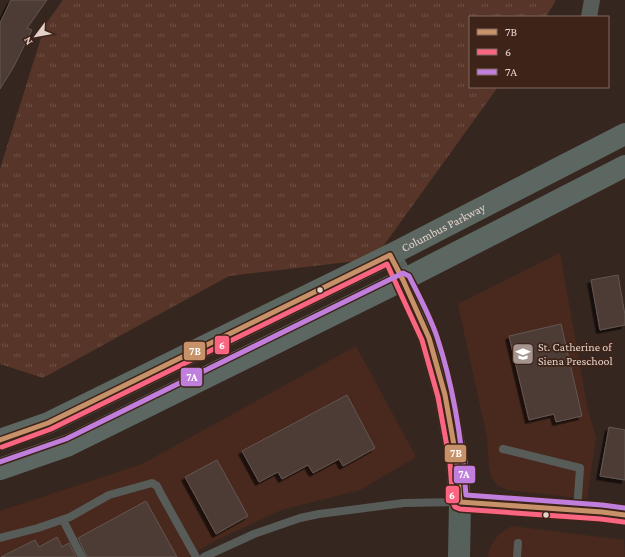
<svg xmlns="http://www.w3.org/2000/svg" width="625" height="557" viewBox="0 0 625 557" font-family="'Crimson Pro',serif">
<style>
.built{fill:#49291d}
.grass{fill:url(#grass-tufts)}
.building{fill:#4d3b34;stroke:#645652;filter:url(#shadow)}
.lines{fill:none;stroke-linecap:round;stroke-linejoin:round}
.service{stroke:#575c59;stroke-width:8}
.minor{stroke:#575c59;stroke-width:16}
.secondary{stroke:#57615c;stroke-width:22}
.primary{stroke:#5d6762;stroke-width:22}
.bus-1-casing{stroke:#3e2318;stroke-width:8}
.bus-2-casing{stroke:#3e2318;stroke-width:8}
.bus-3-casing{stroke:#3e2318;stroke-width:8}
.bus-1{stroke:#c7916a;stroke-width:5}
.bus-2{stroke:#fa6682;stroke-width:5}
.bus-3{stroke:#c07fdc;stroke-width:5}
.bus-dot{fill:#e3d1ca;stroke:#3e2318;stroke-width:1.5}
.labels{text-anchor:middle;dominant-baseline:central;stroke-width:3.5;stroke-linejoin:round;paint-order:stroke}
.street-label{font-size:12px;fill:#e3d1ca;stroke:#3e2318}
.poi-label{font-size:12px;fill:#e3d1ca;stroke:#3e2318;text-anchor:start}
.line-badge{stroke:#3e2318;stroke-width:1.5}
.badge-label{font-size:11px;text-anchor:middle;font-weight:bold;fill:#fff}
</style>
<defs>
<pattern id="grass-tufts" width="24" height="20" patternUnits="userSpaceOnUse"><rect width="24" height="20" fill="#573528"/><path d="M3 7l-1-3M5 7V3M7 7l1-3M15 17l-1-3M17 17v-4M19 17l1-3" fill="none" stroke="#6f5146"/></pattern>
<filter id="shadow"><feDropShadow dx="-3.5" dy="3.5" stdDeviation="0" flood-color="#0009"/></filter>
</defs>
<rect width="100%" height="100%" fill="#362620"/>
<g class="built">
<polygon points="560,253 587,405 596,438 587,499 508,490 498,486 491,477 489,467 487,438 458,304"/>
<polygon points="356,346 416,457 360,490 281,510 211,543 189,557 0,557 0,511 142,464"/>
<polygon points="512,526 624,540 625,557 488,557 489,549 499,534"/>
</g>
<polygon class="grass" points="63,0 556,0 546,17 470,17 470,87 498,87 374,259 229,276 43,378 0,364 0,169 45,25"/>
<g class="building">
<polygon points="11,0 47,0 27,28 32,30 13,68 0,89 0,23"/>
<polygon points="618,275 625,315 625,325 600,330 591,280"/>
<polygon points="561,324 582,416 556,422 554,414 529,420 509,336"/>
<polygon points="347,395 375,448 343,466 339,459 313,473 308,465 282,479 278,472 259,482 242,451"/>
<polygon points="609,427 625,430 625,480 600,476"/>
<polygon points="217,460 248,516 216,534 185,477"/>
<polygon points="146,501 177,557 87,557 78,538"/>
<polygon points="57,537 62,547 69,543 76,557 1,557 35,540 39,547"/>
</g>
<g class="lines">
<g class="service">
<polyline points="503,449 580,468 577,510"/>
<polyline points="63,520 82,557"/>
<polyline points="0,538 38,528 70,517 109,495 152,483 157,486 161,494 196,557"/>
<polyline points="204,557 254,534 300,518 319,514 404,503 460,502"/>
<polyline points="517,557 518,543"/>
</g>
<g class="minor">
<polyline points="589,17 592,0"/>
<polyline points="460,502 602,512 625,515"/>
</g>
<polyline class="secondary" points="390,255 403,280 429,338 445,395 457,462 460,502 459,557"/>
<g class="primary">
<path id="s1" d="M0,440L48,423L390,255L625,134"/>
<polyline points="0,469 69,445 403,280 625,166"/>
</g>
<g class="bus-1-casing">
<polyline id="bus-1" points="0,440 48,423 390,255 403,280 429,338 445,395 457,462 460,502 602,512 625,515"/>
</g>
<g class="bus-2-casing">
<polyline id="bus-2" points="2,447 51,429 387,264 422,340 438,397 450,463 453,503 455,507 460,509 601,519 624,522"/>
</g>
<g class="bus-3-casing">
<path id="bus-3" d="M0,462L66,439L403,273L409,276C419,296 430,316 437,337C454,388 462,442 466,495L602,505L625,508"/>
</g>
<use href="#bus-1" class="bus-1"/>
<use href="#bus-2" class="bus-2"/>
<use href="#bus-3" class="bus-3"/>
</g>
<defs>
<g id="school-square" transform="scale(1.15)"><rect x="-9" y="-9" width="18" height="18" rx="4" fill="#a6958e" stroke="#3e2318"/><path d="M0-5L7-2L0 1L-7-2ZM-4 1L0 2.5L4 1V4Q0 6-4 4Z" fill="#fff"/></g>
</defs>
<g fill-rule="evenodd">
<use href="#school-square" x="523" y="354"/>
</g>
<g class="bus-dot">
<circle cx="320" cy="290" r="3.5"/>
<circle cx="546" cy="515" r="3.5"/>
</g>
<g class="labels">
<g class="street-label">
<text stroke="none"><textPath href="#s1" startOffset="492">Columbus Parkway</textPath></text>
</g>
<g class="poi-label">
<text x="538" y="347">St. Catherine of<tspan x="538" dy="14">Siena Preschool</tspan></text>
</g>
</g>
<g class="line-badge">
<rect x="214" y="335" width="16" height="20" rx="4" fill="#fa6682"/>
<rect x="183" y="341" width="23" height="20" rx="4" fill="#c7916a"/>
<rect x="180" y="367" width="23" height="20" rx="4" fill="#c07fdc"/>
<rect x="444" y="444" width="23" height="19" rx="4" fill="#c7916a"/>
<rect x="453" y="465" width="23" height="19" rx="4" fill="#c07fdc"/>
<rect x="445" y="485" width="15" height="19" rx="4" fill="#fa6682"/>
</g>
<g class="badge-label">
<text x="222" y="349">6</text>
<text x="195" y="355">7B</text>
<text x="192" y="381">7A</text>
<text x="456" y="457">7B</text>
<text x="464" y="478">7A</text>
<text x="452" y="499">6</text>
</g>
<rect x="469" y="16" width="140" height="72" fill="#3e2318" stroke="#80695f"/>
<rect x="477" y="29" width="20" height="6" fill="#c7916a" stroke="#80695f"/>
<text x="505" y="36" font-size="12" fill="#e3d1ca">7B</text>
<rect x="477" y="49" width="20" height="6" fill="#fa6682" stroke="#80695f"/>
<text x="505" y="56" font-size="12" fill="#e3d1ca">6</text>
<rect x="477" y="69" width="20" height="6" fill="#c07fdc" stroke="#80695f"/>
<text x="505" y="76" font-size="12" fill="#e3d1ca">7A</text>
<g transform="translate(36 36) rotate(238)" stroke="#3e2318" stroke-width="3" paint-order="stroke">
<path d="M0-3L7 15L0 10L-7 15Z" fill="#e3d1ca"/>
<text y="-6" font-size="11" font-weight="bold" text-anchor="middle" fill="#e3d1ca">N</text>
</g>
</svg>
